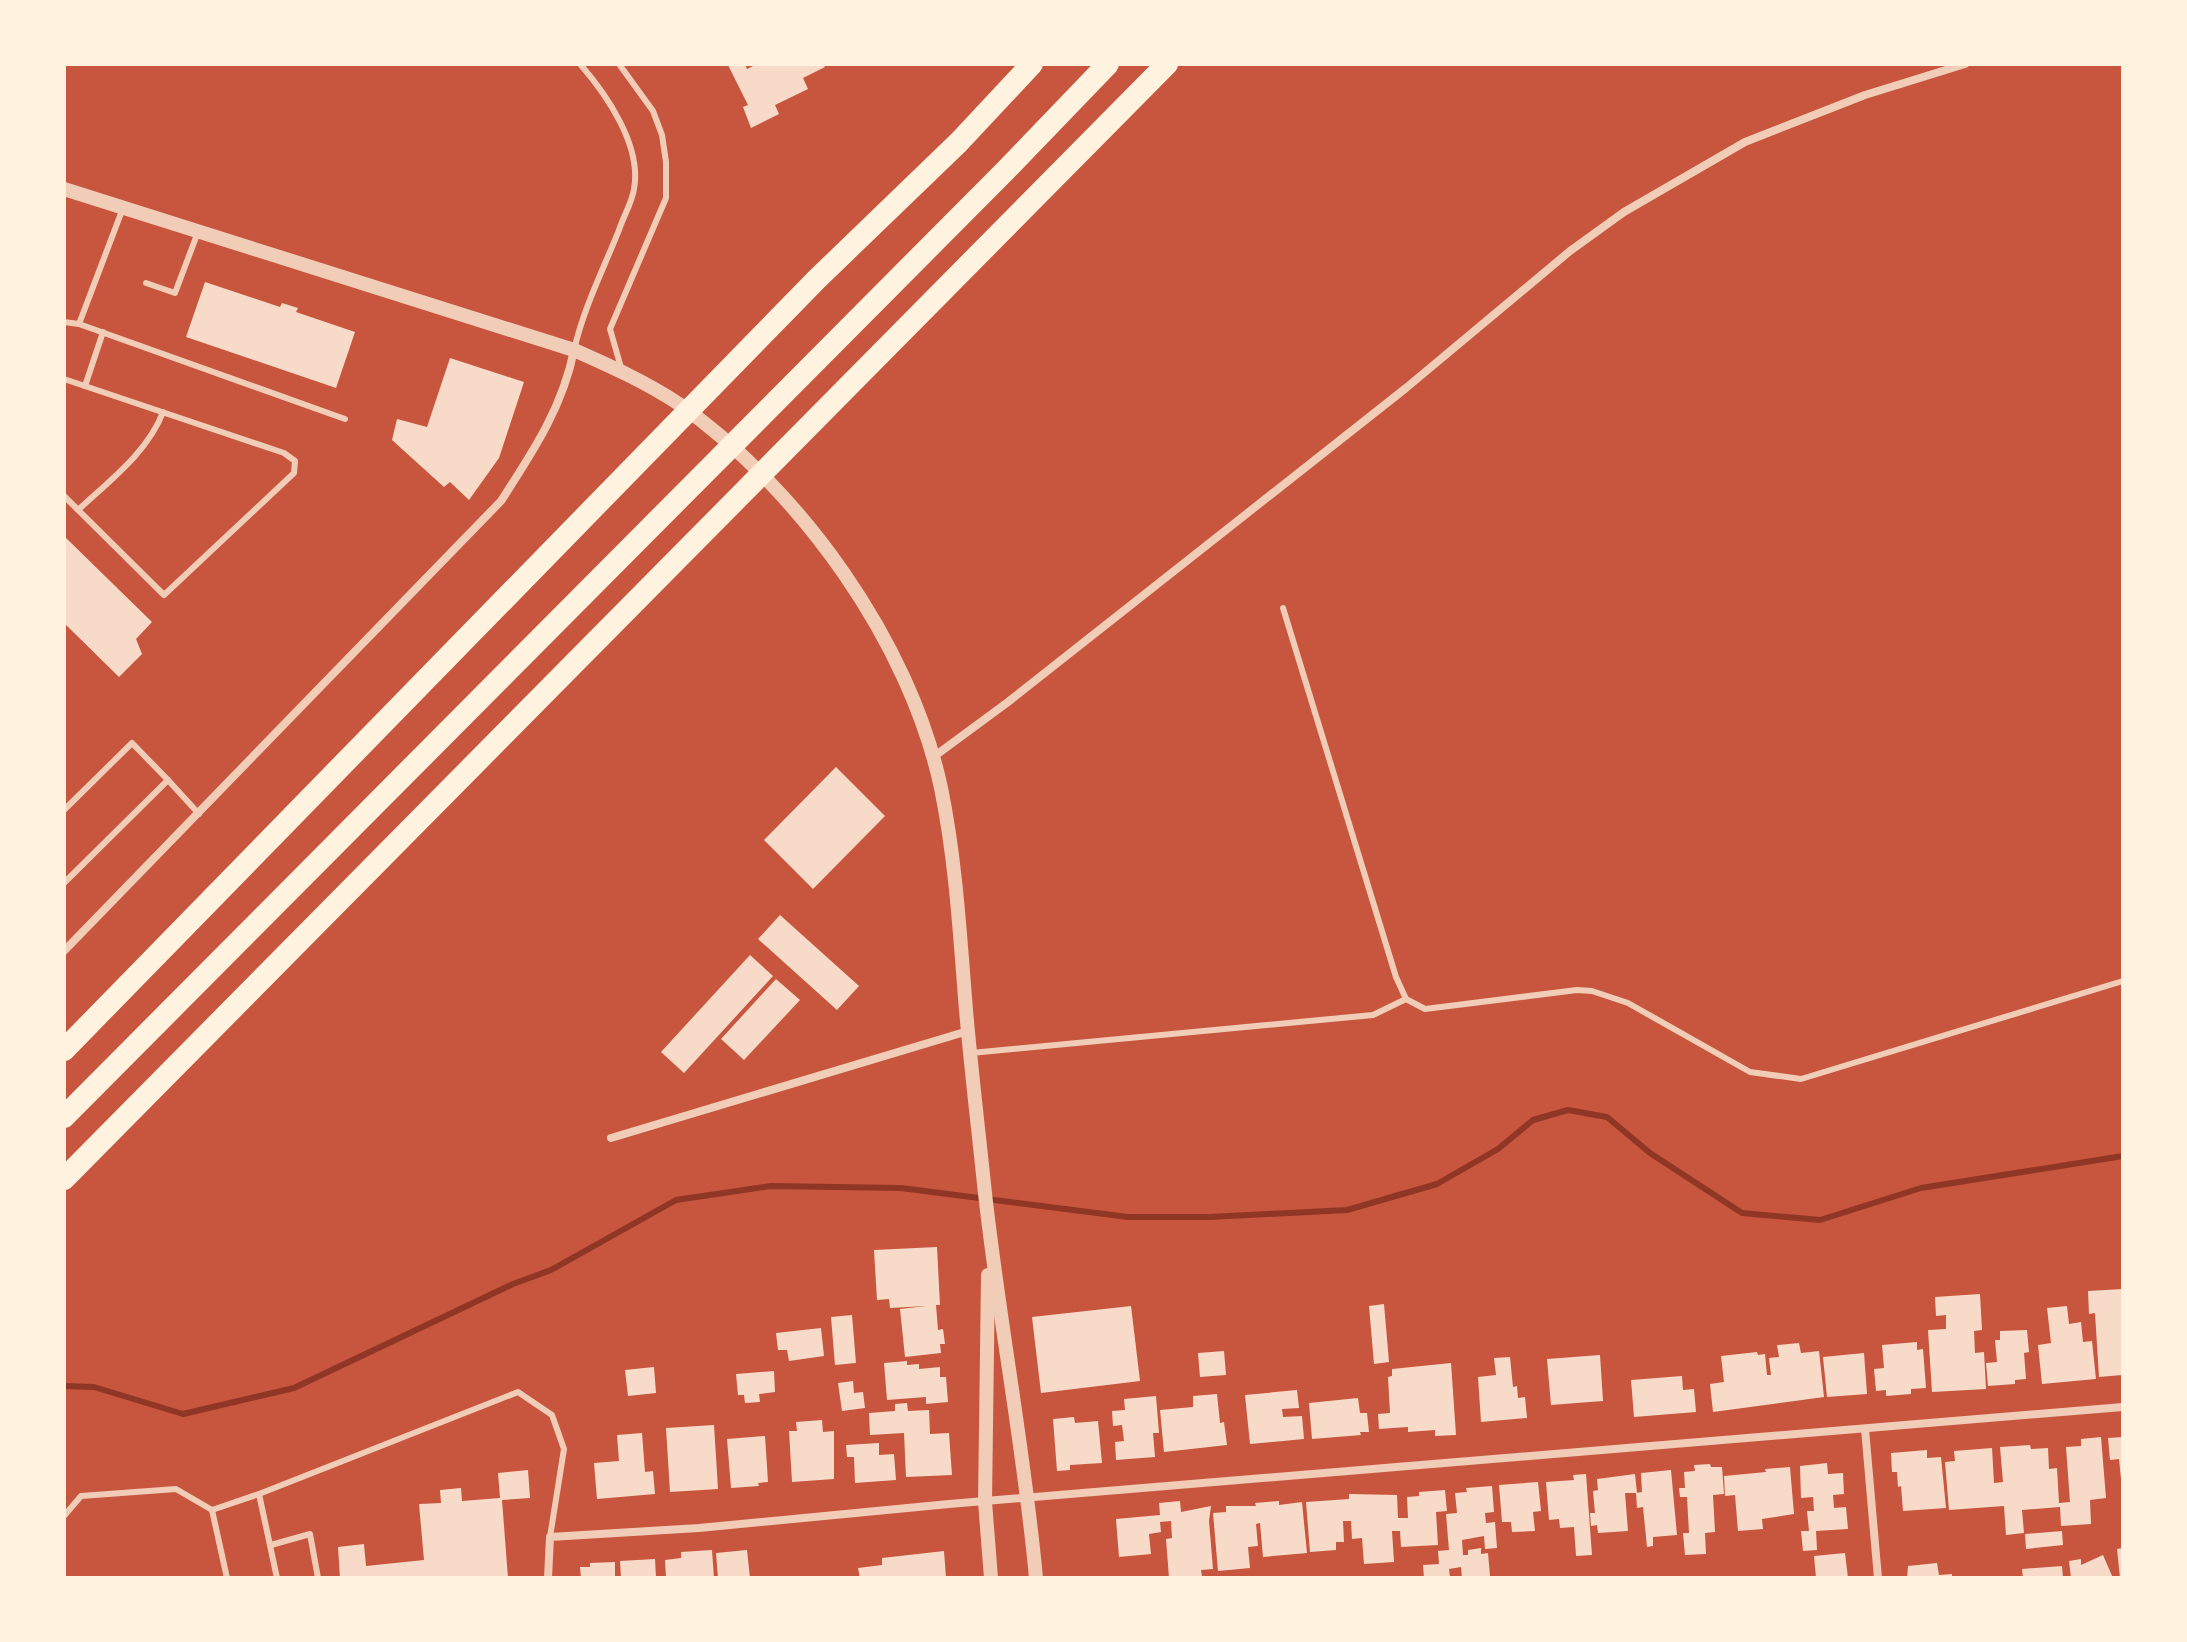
<svg xmlns="http://www.w3.org/2000/svg" width="2187" height="1642" viewBox="0 0 2187 1642" font-family="Arial,sans-serif">
<style>
.lines{fill:none;stroke-linecap:round;stroke-linejoin:round}
.stream{stroke:#8f3625;stroke-width:6}
.building{fill:#f7dbc8}
.service{stroke:#f1ccb7;stroke-width:6}
.minor{stroke:#f1ccb7;stroke-width:8}
.tertiary{stroke:#f1ccb7;stroke-width:14}
.motorway{stroke:#fff3e0;stroke-width:22}
</style>
<rect width="100%" height="100%" fill="#c8553d"/>
<g class="lines">
<polyline class="stream" points="64,1386 94,1387 183,1414 294,1388 513,1284 551,1270 676,1200 771,1186 901,1188 1128,1217 1210,1217 1347,1210 1437,1184 1498,1149 1533,1120 1568,1110 1607,1117 1650,1153 1742,1213 1820,1220 1921,1188 2123,1156"/>
</g>
<g class="building">
<polygon points="730,64 745,64 747,69 757,64 823,64 825,67 803,78 808,89 775,105 779,114 751,128 743,107 748,105 728,65"/>
<polygon points="205,282 280,307 282,303 298,308 296,312 355,332 336,388 186,337"/>
<polygon points="450,358 524,382 499,458 469,500 450,482 444,487 392,440 397,419 427,427"/>
<polygon points="64,536 152,622 136,639 142,654 119,677 64,623"/>
<polygon points="836,767 885,816 813,889 764,840"/>
<polygon points="780,915 859,986 837,1010 758,939"/>
<polygon points="750,955 773,976 684,1073 661,1052"/>
<polygon points="776,979 800,1000 744,1060 721,1039"/>
<polygon points="937,1247 940,1305 936,1305 938,1330 943,1329 945,1344 940,1344 941,1353 905,1357 900,1309 926,1306 890,1308 889,1299 877,1300 874,1250"/>
<polygon points="2123,1289 2122,1375 2099,1377 2095,1313 2089,1314 2088,1291"/>
<polygon points="1980,1294 1982,1330 1974,1331 1975,1353 1984,1352 1986,1389 1932,1392 1928,1330 1946,1329 1946,1315 1936,1316 1935,1297"/>
<polygon points="1384,1304 1389,1362 1374,1364 1369,1306"/>
<polygon points="1131,1306 1140,1381 1041,1393 1032,1317"/>
<polygon points="2067,1306 2069,1324 2081,1322 2083,1342 2092,1341 2096,1379 2042,1384 2038,1345 2051,1343 2047,1308"/>
<polygon points="852,1315 856,1363 835,1365 831,1317"/>
<polygon points="821,1328 824,1356 789,1361 787,1350 778,1350 776,1333"/>
<polygon points="2027,1330 2029,1352 2024,1353 2026,1379 2015,1380 2015,1384 1988,1386 1986,1363 1997,1362 1995,1340 2000,1340 2000,1331"/>
<polygon points="1917,1342 1917,1350 1923,1349 1926,1388 1911,1389 1911,1394 1886,1396 1886,1390 1876,1391 1874,1369 1884,1368 1882,1345"/>
<polygon points="1799,1343 1801,1353 1819,1351 1824,1397 1713,1412 1710,1384 1724,1382 1721,1356 1757,1352 1758,1355 1765,1354 1767,1375 1771,1375 1769,1358 1779,1357 1777,1345"/>
<polygon points="1224,1351 1226,1375 1200,1377 1198,1353"/>
<polygon points="1864,1353 1867,1394 1827,1397 1823,1357"/>
<polygon points="1600,1355 1603,1401 1551,1405 1547,1359"/>
<polygon points="1510,1357 1513,1387 1517,1386 1518,1398 1525,1397 1527,1418 1481,1422 1478,1377 1496,1375 1494,1358"/>
<polygon points="907,1361 907,1365 919,1364 919,1369 940,1367 940,1377 946,1377 948,1402 926,1404 926,1397 887,1400 884,1363"/>
<polygon points="1451,1363 1456,1435 1435,1436 1435,1430 1408,1432 1408,1427 1379,1429 1378,1414 1390,1413 1388,1377 1392,1376 1392,1369"/>
<polygon points="654,1367 656,1393 628,1396 625,1370"/>
<polygon points="774,1371 775,1392 759,1394 760,1402 745,1403 744,1395 738,1395 736,1374"/>
<polygon points="1682,1376 1683,1390 1694,1389 1696,1412 1634,1417 1631,1380"/>
<polygon points="853,1381 854,1393 863,1392 865,1408 842,1411 838,1383"/>
<polygon points="1297,1390 1299,1408 1282,1409 1283,1417 1302,1416 1304,1439 1250,1444 1245,1395"/>
<polygon points="1217,1394 1220,1423 1224,1422 1227,1445 1164,1452 1160,1410 1193,1407 1193,1396"/>
<polygon points="1156,1396 1159,1433 1153,1433 1155,1457 1116,1460 1115,1442 1124,1441 1122,1425 1113,1426 1112,1411 1125,1410 1124,1399"/>
<polygon points="1358,1398 1360,1413 1367,1413 1369,1432 1360,1432 1361,1435 1312,1439 1309,1403"/>
<polygon points="907,1403 908,1411 929,1410 930,1434 949,1433 952,1475 906,1477 904,1433 870,1435 869,1413 895,1411 895,1404"/>
<polygon points="1074,1417 1075,1423 1098,1421 1102,1463 1070,1465 1070,1470 1057,1471 1053,1419"/>
<polygon points="822,1420 823,1432 834,1431 834,1479 792,1482 789,1431 797,1431 796,1422"/>
<polygon points="714,1425 718,1489 670,1492 666,1428"/>
<polygon points="642,1433 645,1472 653,1471 655,1494 597,1499 594,1463 619,1461 617,1435"/>
<polygon points="765,1436 768,1482 758,1483 759,1486 731,1488 727,1439"/>
<polygon points="2101,1437 2106,1498 2090,1500 2091,1524 2061,1526 2060,1507 2022,1510 2024,1533 2006,1535 2004,1506 1949,1510 1945,1462 1955,1461 1954,1451 1992,1448 1994,1483 2003,1482 2000,1447 2030,1445 2031,1449 2048,1448 2049,1469 2057,1468 2059,1503 2070,1502 2066,1447 2081,1446 2081,1439"/>
<polygon points="2123,1437 2123,1478 2121,1479 2119,1459 2110,1460 2108,1438"/>
<polygon points="879,1443 879,1455 894,1454 896,1480 855,1483 854,1457 847,1457 846,1445"/>
<polygon points="1927,1450 1927,1458 1941,1457 1946,1508 1903,1511 1901,1486 1898,1487 1897,1472 1892,1472 1891,1453"/>
<polygon points="1827,1463 1828,1474 1843,1473 1844,1494 1833,1495 1834,1508 1846,1507 1848,1529 1816,1531 1817,1550 1803,1551 1801,1531 1809,1531 1807,1511 1814,1511 1813,1497 1801,1498 1800,1466"/>
<polygon points="1710,1464 1711,1467 1722,1467 1724,1494 1713,1495 1715,1532 1705,1533 1706,1554 1685,1555 1683,1533 1689,1533 1687,1497 1680,1497 1679,1488 1685,1488 1684,1472 1695,1471 1694,1465"/>
<polygon points="1790,1467 1794,1514 1762,1519 1763,1529 1738,1531 1735,1495 1725,1496 1724,1476 1766,1472 1765,1469"/>
<polygon points="528,1470 530,1498 502,1500 508,1578 340,1578 338,1547 364,1544 366,1566 424,1560 419,1504 441,1503 440,1490 461,1488 462,1501 500,1498 498,1473"/>
<polygon points="1671,1470 1677,1535 1653,1537 1653,1546 1647,1547 1643,1507 1637,1508 1636,1493 1642,1492 1641,1473"/>
<polygon points="1586,1474 1592,1555 1576,1556 1574,1527 1560,1528 1559,1519 1549,1520 1546,1482 1574,1480 1573,1475"/>
<polygon points="1635,1474 1637,1493 1625,1493 1628,1531 1598,1533 1597,1525 1591,1526 1590,1513 1595,1513 1593,1491 1598,1490 1597,1479"/>
<polygon points="1538,1482 1541,1511 1533,1512 1535,1531 1512,1532 1511,1522 1502,1522 1499,1485"/>
<polygon points="1492,1486 1494,1512 1485,1513 1486,1523 1495,1522 1497,1548 1485,1549 1484,1536 1462,1540 1463,1555 1468,1555 1468,1550 1481,1548 1481,1554 1488,1553 1490,1576 1462,1578 1461,1567 1449,1569 1450,1578 1424,1578 1423,1565 1439,1564 1438,1551 1449,1550 1446,1514 1457,1513 1455,1493 1467,1492 1466,1488"/>
<polygon points="1445,1490 1447,1511 1436,1512 1438,1545 1401,1547 1400,1531 1392,1531 1394,1562 1364,1564 1362,1538 1352,1539 1351,1521 1343,1521 1344,1542 1336,1542 1336,1550 1310,1552 1306,1502 1349,1499 1349,1494 1397,1495 1398,1518 1408,1518 1407,1497 1419,1496 1419,1492"/>
<polygon points="1180,1501 1181,1512 1211,1506 1209,1521 1213,1569 1201,1570 1202,1577 1169,1578 1166,1539 1172,1538 1171,1521 1160,1522 1161,1532 1149,1534 1151,1554 1119,1557 1116,1519 1160,1515 1159,1503"/>
<polygon points="1279,1501 1279,1505 1302,1502 1307,1553 1263,1557 1260,1523 1256,1524 1258,1546 1248,1547 1250,1568 1218,1571 1213,1513 1226,1512 1226,1506 1256,1506 1255,1503"/>
<polygon points="2062,1531 2063,1545 2026,1549 2025,1534"/>
<polygon points="2123,1548 2123,1578 2120,1578 2117,1549"/>
<polygon points="712,1550 714,1578 666,1578 665,1560 681,1558 681,1552"/>
<polygon points="747,1550 750,1578 718,1578 716,1553"/>
<polygon points="944,1551 946,1578 860,1578 858,1568 882,1565 882,1558"/>
<polygon points="1845,1553 1848,1578 1816,1578 1814,1556"/>
<polygon points="2103,1555 2113,1578 2071,1578 2069,1561 2081,1559 2081,1565"/>
<polygon points="655,1559 656,1578 621,1578 620,1561"/>
<polygon points="615,1562 615,1578 581,1578 580,1567 590,1567 590,1563"/>
<polygon points="1937,1563 1939,1575 1952,1574 1952,1578 1907,1578 1908,1566"/>
<polygon points="2062,1566 2063,1578 2023,1578 2022,1569"/>
</g>
<g class="lines">
<g class="service">
<polyline points="619,64 653,111 662,135 666,162 666,198 610,329 622,371"/>
<polyline points="123,208 79,324 345,419"/>
<polyline points="146,283 175,293 198,232"/>
<polyline points="64,322 79,324"/>
<path d="M574,350C584,307 603,270 619,230C623,217 632,203 634,189C642,146 607,95 580,64"/>
<polyline points="64,379 284,453 295,461 294,473 164,595 64,496"/>
<polyline points="85,386 103,332"/>
<path d="M78,510C109,481 148,452 163,412"/>
<polyline points="1283,608 1396,977 1406,999 1425,1009 1577,990 1592,991 1628,1003 1750,1072 1801,1079 2123,981"/>
<polyline points="168,780 199,814"/>
<polyline points="64,810 132,743 168,780 64,883"/>
<polyline points="971,1053 1373,1015 1406,999"/>
<polyline points="259,1494 518,1392 552,1415 564,1449 550,1537"/>
<polyline points="212,1510 227,1578"/>
<polyline points="64,1516 81,1496 176,1489 212,1510 259,1494 277,1578"/>
<polyline points="271,1545 310,1534 318,1578"/>
</g>
<g class="minor">
<polyline points="932,758 1008,702 1406,388 1570,251 1624,212 1745,142 1865,95 1965,64"/>
<path d="M64,951L501,501C532,453 563,407 574,350"/>
<polyline points="611,1138 968,1031"/>
<polyline points="1865,1429 1878,1578"/>
<polyline points="548,1578 550,1537 699,1528 949,1504 2123,1407"/>
</g>
<g class="tertiary">
<path d="M64,189L574,350C610,366 646,382 679,404C800,489 910,642 941,788C956,861 960,936 966,1010C971,1068 978,1126 984,1184C998,1316 1024,1446 1036,1578"/>
<polyline points="988,1275 985,1502 991,1578"/>
</g>
<g class="motorway">
<polyline points="64,1050 817,279 959,142 1032,64"/>
<polyline points="64,1117 1005,171 1108,64"/>
<polyline points="64,1179 1167,64"/>
</g>
</g>
<rect width="2187" height="1642" fill="none" stroke="#fff3e0" stroke-width="132"/>
</svg>
